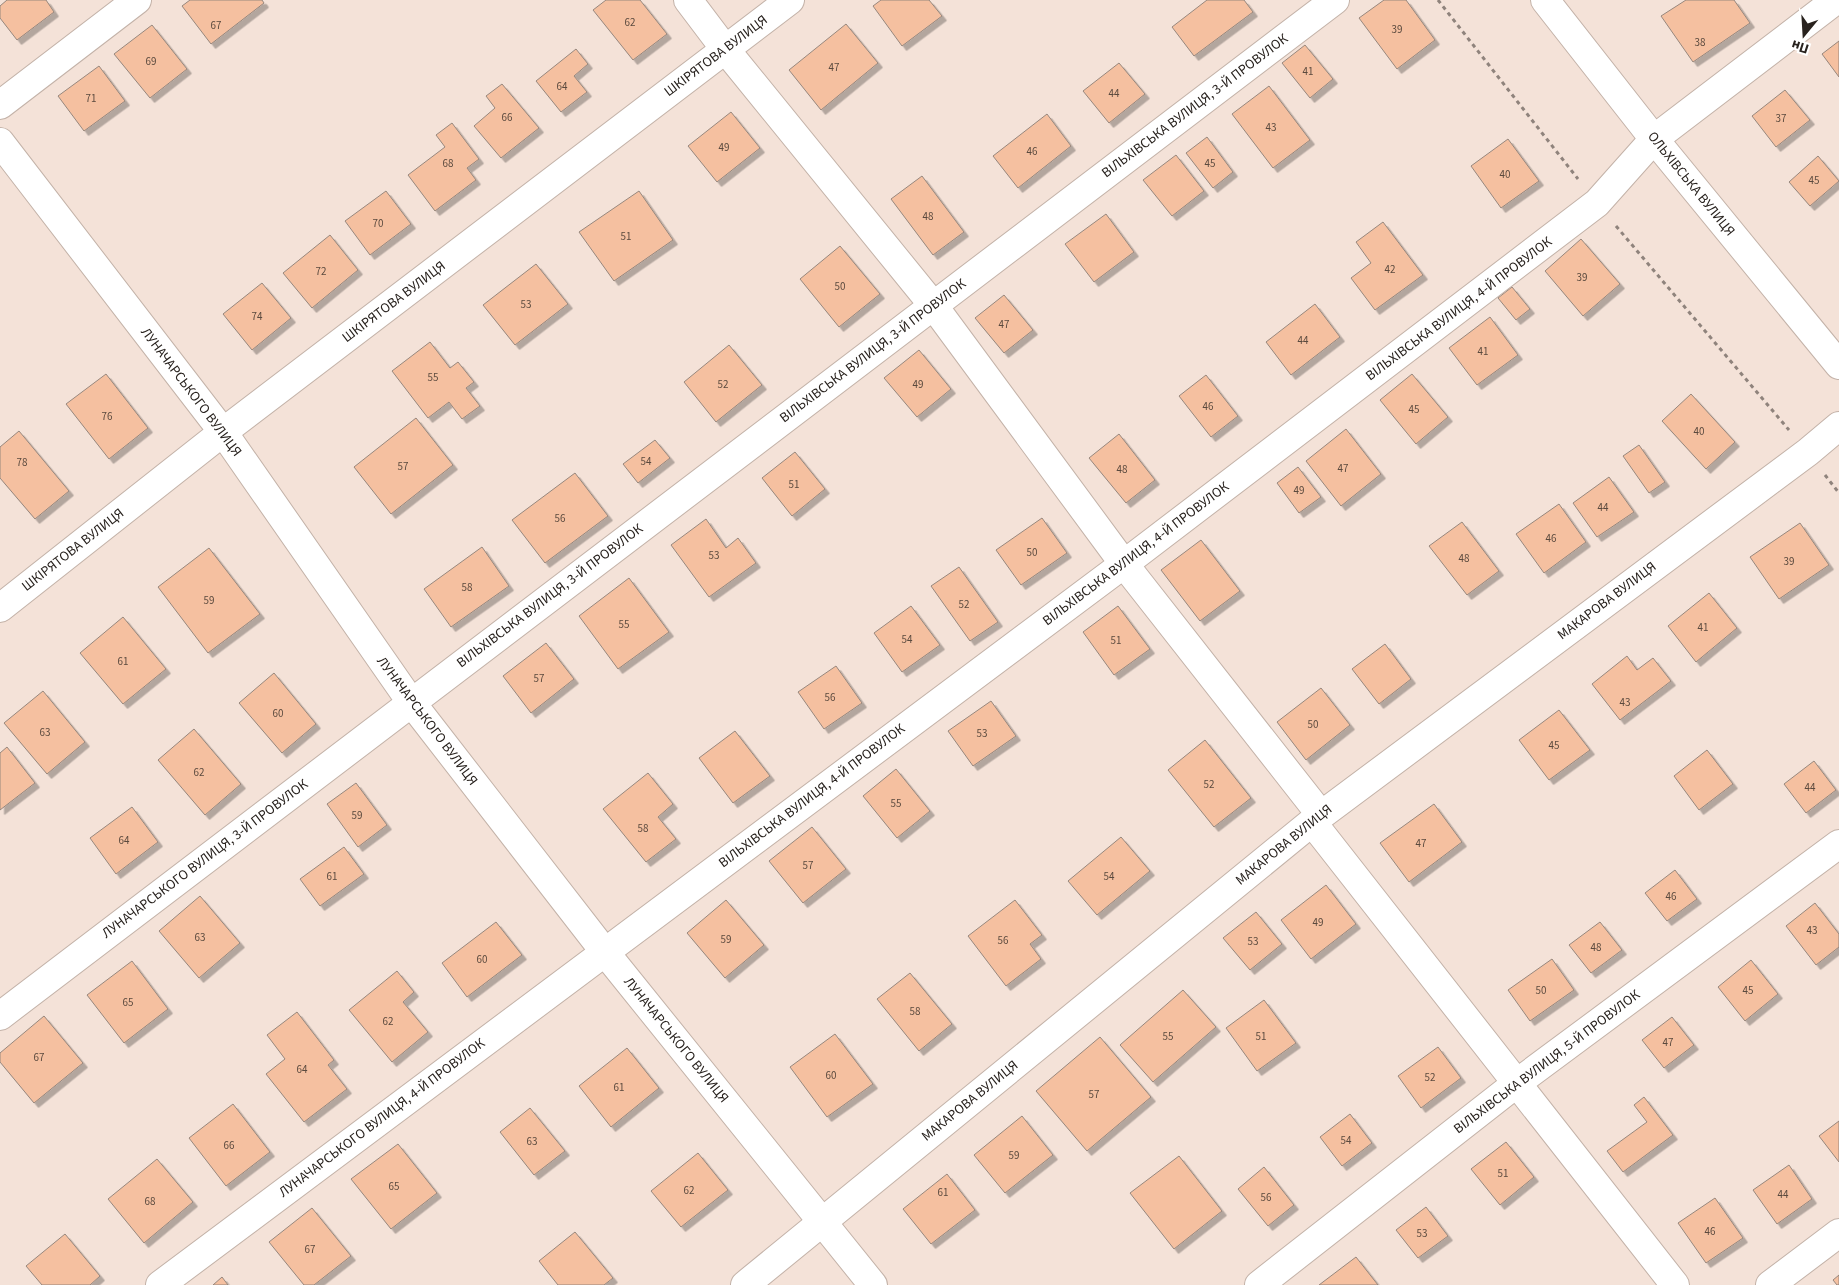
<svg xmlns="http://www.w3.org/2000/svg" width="1839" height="1285" viewBox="0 0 1839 1285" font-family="'Source Sans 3',sans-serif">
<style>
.building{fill:#f5c0a0;stroke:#97877d;filter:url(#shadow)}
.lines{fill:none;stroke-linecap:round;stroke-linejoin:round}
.minor-casing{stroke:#c3b2a8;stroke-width:30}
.tertiary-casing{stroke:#c3b2a8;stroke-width:30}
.path{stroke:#8f837c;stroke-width:3;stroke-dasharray:4 4;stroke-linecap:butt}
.minor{stroke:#fff;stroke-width:28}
.tertiary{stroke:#fff;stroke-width:28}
.labels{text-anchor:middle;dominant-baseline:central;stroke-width:4;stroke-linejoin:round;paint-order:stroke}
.number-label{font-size:11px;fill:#5b4a3e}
.street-label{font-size:14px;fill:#28221e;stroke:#fff}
</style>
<defs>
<filter id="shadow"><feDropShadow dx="4.5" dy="4.5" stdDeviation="0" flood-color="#0004"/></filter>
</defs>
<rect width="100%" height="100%" fill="#f4e2d8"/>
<g class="building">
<polygon points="7,0 46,0 54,12 17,40 0,18 0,6"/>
<polygon points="190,0 262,0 264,3 211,44 182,6"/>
<polygon points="606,0 640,0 667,34 633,60 593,10"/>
<polygon points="881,0 929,0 942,16 902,46 873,6"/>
<polygon points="1207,0 1244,0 1253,12 1194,56 1172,27"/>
<polygon points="1384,0 1406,0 1435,40 1397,69 1359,18"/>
<polygon points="1686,0 1734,0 1750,23 1693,62 1661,16"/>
<polygon points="846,24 878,63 821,110 789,70"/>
<polygon points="152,25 187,69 150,98 114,54"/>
<polygon points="1839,41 1839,77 1822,54"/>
<polygon points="1305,45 1333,79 1310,98 1282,63"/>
<polygon points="576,49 588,64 574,76 587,92 561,112 536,81"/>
<polygon points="1119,63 1145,94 1109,123 1083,91"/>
<polygon points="99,66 125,101 84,131 58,96"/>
<polygon points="502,84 539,128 501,158 474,126 495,108 486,96"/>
<polygon points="1269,86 1310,140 1273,168 1232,114"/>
<polygon points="1785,90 1810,120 1776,147 1752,116"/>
<polygon points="731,112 760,148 717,182 688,146"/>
<polygon points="1047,114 1071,146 1018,188 993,156"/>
<polygon points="452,123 479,159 467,168 476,180 435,211 408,175 445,147 436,135"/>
<polygon points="1207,137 1233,172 1213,188 1186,153"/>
<polygon points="1508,139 1539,181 1501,208 1471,166"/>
<polygon points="1176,155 1204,191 1172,216 1143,180"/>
<polygon points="1818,156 1839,181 1810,206 1789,182"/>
<polygon points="922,176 964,232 933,255 891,199"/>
<polygon points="386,191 411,224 370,255 345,221"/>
<polygon points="639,191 673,240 614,281 579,232"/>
<polygon points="1106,214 1134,252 1094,282 1065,244"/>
<polygon points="1383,222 1423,275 1375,310 1351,278 1371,263 1356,242"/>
<polygon points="330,235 358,270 312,308 283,273"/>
<polygon points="1581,239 1620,284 1583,316 1545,271"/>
<polygon points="840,246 880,294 839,327 800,279"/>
<polygon points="536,264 568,304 515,345 483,305"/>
<polygon points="262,283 291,318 252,350 223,314"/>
<polygon points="1512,287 1530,309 1516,320 1498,298"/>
<polygon points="1004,295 1033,330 1004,353 975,318"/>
<polygon points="1315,304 1340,337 1291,375 1266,342"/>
<polygon points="1490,317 1518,355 1477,385 1449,348"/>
<polygon points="430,342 450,368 458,362 474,382 466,388 480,406 462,419 449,402 428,418 392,371"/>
<polygon points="729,345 762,385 716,422 684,382"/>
<polygon points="919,350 951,389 917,417 884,378"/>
<polygon points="106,374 148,428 109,459 66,404"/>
<polygon points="1412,374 1448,417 1416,444 1380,400"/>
<polygon points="1206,375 1238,416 1211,437 1179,396"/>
<polygon points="1691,394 1735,442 1706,469 1662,421"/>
<polygon points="416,418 453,465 391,514 354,467"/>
<polygon points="1346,429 1381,474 1341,506 1306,461"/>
<polygon points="19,431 69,491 35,519 0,478 0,447"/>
<polygon points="1119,434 1155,480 1126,503 1089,458"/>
<polygon points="655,440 670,458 638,483 623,464"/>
<polygon points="1639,445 1665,482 1649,493 1623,456"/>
<polygon points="795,452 825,489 792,516 762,478"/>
<polygon points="1298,467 1321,497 1299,513 1277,483"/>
<polygon points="575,473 608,516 545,563 512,520"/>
<polygon points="1609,477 1634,512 1597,537 1573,503"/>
<polygon points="1559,504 1586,542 1544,573 1516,534"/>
<polygon points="1042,518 1067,553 1021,585 996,550"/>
<polygon points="706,519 726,548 738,538 756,563 709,597 671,545"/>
<polygon points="1462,522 1499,571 1467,595 1429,546"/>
<polygon points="1800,523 1829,565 1779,599 1750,557"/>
<polygon points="1201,540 1240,591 1200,621 1161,570"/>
<polygon points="482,547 509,586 451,627 424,589"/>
<polygon points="209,548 260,614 208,653 158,587"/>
<polygon points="959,567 998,622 970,641 931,586"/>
<polygon points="629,578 669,632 618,669 579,616"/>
<polygon points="1709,593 1737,628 1696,662 1668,626"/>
<polygon points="911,606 940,645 902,672 874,633"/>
<polygon points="1118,606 1150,649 1114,675 1083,632"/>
<polygon points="123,617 166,669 123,704 80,653"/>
<polygon points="546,643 574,679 531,713 503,676"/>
<polygon points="1385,644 1411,679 1379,704 1352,669"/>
<polygon points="1627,656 1637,670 1653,658 1671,681 1620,720 1592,684"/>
<polygon points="836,666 862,703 824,729 798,692"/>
<polygon points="274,673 316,724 282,753 239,703"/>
<polygon points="1321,688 1350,725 1306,760 1277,722"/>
<polygon points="43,691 85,742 47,774 4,723"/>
<polygon points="991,701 1016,736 973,766 948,731"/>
<polygon points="1559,710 1590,750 1549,780 1519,740"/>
<polygon points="194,729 241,784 205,815 158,760"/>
<polygon points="735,731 770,776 733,803 699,758"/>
<polygon points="1205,740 1251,798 1214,827 1168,770"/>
<polygon points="7,747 35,783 0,810 0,753"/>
<polygon points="1707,750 1733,784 1699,810 1674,776"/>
<polygon points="1814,761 1836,790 1806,813 1784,784"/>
<polygon points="896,769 930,811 897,838 863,796"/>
<polygon points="648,773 673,804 658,817 676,839 646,862 603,809"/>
<polygon points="356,783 387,825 358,847 327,804"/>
<polygon points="1434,804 1462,842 1409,882 1380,843"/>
<polygon points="132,807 158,842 116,874 90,838"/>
<polygon points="812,827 846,869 803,903 769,861"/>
<polygon points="1121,837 1150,871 1097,915 1068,881"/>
<polygon points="344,847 364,874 320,906 300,879"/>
<polygon points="1675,870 1697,899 1667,921 1645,893"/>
<polygon points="1326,885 1356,924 1311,959 1281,920"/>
<polygon points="200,896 240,943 199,978 159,931"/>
<polygon points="726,900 764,945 725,978 687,933"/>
<polygon points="1015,900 1042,935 1030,944 1041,959 1006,986 968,936"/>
<polygon points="1815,903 1839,934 1839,947 1816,965 1786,926"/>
<polygon points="1256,912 1282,944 1250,970 1223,938"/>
<polygon points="496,922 522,955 467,997 442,963"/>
<polygon points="1600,922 1622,950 1591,973 1569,945"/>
<polygon points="1552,959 1574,990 1530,1021 1508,990"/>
<polygon points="1751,960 1778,994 1745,1021 1718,987"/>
<polygon points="132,961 168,1009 124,1043 87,995"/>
<polygon points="397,971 414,992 403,1002 428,1032 392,1062 349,1010"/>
<polygon points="910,973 952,1024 919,1051 877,999"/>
<polygon points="1183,990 1216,1027 1153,1082 1120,1045"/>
<polygon points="1264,1000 1296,1043 1257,1071 1226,1028"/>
<polygon points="297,1012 334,1060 328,1065 347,1089 304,1122 266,1074 285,1059 267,1035"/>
<polygon points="44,1016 83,1063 34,1103 0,1062 0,1053"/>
<polygon points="1672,1017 1694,1045 1664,1068 1642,1040"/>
<polygon points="835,1034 873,1084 827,1117 790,1067"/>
<polygon points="1100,1037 1151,1097 1087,1151 1036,1091"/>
<polygon points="1438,1047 1461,1078 1421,1108 1398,1076"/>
<polygon points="627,1048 659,1088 611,1127 579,1086"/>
<polygon points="1644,1097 1673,1135 1623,1172 1607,1151 1647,1122 1634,1105"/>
<polygon points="233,1104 270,1152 226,1186 189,1138"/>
<polygon points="530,1108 565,1151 534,1175 500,1132"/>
<polygon points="1350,1114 1372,1143 1342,1166 1320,1137"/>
<polygon points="1022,1116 1053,1155 1005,1193 974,1155"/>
<polygon points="1839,1121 1839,1162 1819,1136"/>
<polygon points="1506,1142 1534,1177 1500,1205 1471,1169"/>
<polygon points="398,1144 437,1193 391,1229 351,1179"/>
<polygon points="698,1153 728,1190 681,1227 651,1191"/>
<polygon points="1179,1156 1222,1211 1174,1249 1130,1193"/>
<polygon points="157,1159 193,1202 144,1243 108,1199"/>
<polygon points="1789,1165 1812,1199 1777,1224 1753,1190"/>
<polygon points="1264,1167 1294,1205 1268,1226 1238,1189"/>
<polygon points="947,1174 975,1210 931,1244 903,1209"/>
<polygon points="1715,1198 1743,1238 1706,1263 1678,1223"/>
<polygon points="1426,1207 1448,1236 1418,1258 1396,1230"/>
<polygon points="312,1208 351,1256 314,1285 304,1285 269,1242"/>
<polygon points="575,1232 613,1278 604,1285 558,1285 539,1261"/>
<polygon points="65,1234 100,1276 90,1285 42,1285 26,1266"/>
<polygon points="1356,1257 1378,1285 1319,1285"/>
<polygon points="1839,1275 1839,1285 1837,1285 1833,1280"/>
<polygon points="222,1277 228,1285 213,1285"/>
</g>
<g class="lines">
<g class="minor-casing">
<g id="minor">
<polyline points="688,0 725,49 933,305 1124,564 1321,815"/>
<polyline points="0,105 137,0"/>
<polyline points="0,142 223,432 411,702 604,951 873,1285"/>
<polyline points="0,608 223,432 790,0"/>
<polyline points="1312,822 1675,1285"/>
<polyline points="0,1016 1335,0"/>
<polyline points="160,1285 1124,564 1597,203 1654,139 1836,0"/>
<polyline points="1259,1285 1517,1083 1839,844"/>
<polyline points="1770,1285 1839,1233"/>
</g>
</g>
<g class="tertiary-casing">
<g id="tertiary">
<polyline points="1545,0 1654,139 1839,365"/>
<polyline points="745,1285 1312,822 1808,452 1839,426"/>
</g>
</g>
<g class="path">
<polyline points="1438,0 1578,179"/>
<polyline points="1616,226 1789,430"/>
<polyline points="1825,475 1839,493"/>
</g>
<use href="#minor" class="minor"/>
<use href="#tertiary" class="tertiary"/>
</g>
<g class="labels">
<g class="number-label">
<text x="630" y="22">62</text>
<text x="216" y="25">67</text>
<text x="1397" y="29">39</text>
<text x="1700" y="42">38</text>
<text x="151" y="61">69</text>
<text x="834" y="67">47</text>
<text x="1308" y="71">41</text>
<text x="562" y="86">64</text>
<text x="1114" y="93">44</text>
<text x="91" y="98">71</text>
<text x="507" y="117">66</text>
<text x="1781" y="118">37</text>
<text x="1271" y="127">43</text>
<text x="724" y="147">49</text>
<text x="1032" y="151">46</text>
<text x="448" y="163">68</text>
<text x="1210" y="163">45</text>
<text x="1505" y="174">40</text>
<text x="1814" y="180">45</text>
<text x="928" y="216">48</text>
<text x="378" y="223">70</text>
<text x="626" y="236">51</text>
<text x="1390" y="269">42</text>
<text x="321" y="271">72</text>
<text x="1582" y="277">39</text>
<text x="840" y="286">50</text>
<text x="526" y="304">53</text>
<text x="257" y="316">74</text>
<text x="1004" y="324">47</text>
<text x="1303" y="340">44</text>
<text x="1483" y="351">41</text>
<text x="433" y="377">55</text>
<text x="723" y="384">52</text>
<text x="918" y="384">49</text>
<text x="1208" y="406">46</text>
<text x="1414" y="409">45</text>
<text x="107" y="416">76</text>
<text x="1699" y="431">40</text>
<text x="646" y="461">54</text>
<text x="22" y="462">78</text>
<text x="403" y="466">57</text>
<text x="1343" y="468">47</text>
<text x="1122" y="469">48</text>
<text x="794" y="484">51</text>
<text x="1299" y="490">49</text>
<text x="1603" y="507">44</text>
<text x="560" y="518">56</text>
<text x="1551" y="538">46</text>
<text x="1032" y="552">50</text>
<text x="714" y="555">53</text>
<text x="1464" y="558">48</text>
<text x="1789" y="561">39</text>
<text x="467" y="587">58</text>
<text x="209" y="600">59</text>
<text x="964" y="604">52</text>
<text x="624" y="624">55</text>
<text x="1703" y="627">41</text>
<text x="907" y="639">54</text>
<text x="1116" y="640">51</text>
<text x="123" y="661">61</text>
<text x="539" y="678">57</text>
<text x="830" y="697">56</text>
<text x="1625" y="702">43</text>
<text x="278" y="713">60</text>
<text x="1313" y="724">50</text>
<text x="45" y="732">63</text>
<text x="982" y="733">53</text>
<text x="1554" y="745">45</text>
<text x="199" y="772">62</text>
<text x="1209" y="784">52</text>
<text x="1810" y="787">44</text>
<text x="896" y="803">55</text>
<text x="357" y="815">59</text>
<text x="643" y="828">58</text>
<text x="124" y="840">64</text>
<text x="1421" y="843">47</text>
<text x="808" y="865">57</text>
<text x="332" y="876">61</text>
<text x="1109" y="876">54</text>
<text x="1671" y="896">46</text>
<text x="1318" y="922">49</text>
<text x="1812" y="930">43</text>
<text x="200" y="937">63</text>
<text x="726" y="939">59</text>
<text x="1003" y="940">56</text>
<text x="1253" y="941">53</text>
<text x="1596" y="947">48</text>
<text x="482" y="959">60</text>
<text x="1541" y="990">50</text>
<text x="1748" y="990">45</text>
<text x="128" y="1002">65</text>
<text x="915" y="1011">58</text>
<text x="388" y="1021">62</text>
<text x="1168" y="1036">55</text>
<text x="1261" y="1036">51</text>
<text x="1668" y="1042">47</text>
<text x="39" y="1057">67</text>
<text x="302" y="1069">64</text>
<text x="831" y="1075">60</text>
<text x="1430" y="1077">52</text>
<text x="619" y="1087">61</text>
<text x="1094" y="1094">57</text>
<text x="1346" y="1140">54</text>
<text x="532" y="1141">63</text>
<text x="229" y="1145">66</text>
<text x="1014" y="1155">59</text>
<text x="1503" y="1173">51</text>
<text x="394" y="1186">65</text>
<text x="689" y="1190">62</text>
<text x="943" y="1192">61</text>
<text x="1783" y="1194">44</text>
<text x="1266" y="1197">56</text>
<text x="150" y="1201">68</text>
<text x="1710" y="1231">46</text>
<text x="1422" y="1233">53</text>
<text x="310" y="1249">67</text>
</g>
<g class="street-label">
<text transform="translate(716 56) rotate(-37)">ШКІРЯТОВА ВУЛИЦЯ</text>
<text transform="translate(1195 106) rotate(-37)">ВІЛЬХІВСЬКА ВУЛИЦЯ, 3-Й ПРОВУЛОК</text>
<text transform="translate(1691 184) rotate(51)">ОЛЬХІВСЬКА ВУЛИЦЯ</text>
<text transform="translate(394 302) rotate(-37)">ШКІРЯТОВА ВУЛИЦЯ</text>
<text transform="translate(1459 309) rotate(-37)">ВІЛЬХІВСЬКА ВУЛИЦЯ, 4-Й ПРОВУЛОК</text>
<text transform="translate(873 351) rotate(-37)">ВІЛЬХІВСЬКА ВУЛИЦЯ, 3-Й ПРОВУЛОК</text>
<text transform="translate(191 392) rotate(53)">ЛУНАЧАРСЬКОГО ВУЛИЦЯ</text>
<text transform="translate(73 550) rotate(-38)">ШКІРЯТОВА ВУЛИЦЯ</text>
<text transform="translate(1136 554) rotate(-37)">ВІЛЬХІВСЬКА ВУЛИЦЯ, 4-Й ПРОВУЛОК</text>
<text transform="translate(550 596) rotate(-37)">ВІЛЬХІВСЬКА ВУЛИЦЯ, 3-Й ПРОВУЛОК</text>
<text transform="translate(1607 601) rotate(-37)">МАКАРОВА ВУЛИЦЯ</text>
<text transform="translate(427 721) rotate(53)">ЛУНАЧАРСЬКОГО ВУЛИЦЯ</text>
<text transform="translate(812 796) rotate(-37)">ВІЛЬХІВСЬКА ВУЛИЦЯ, 4-Й ПРОВУЛОК</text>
<text transform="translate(1284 845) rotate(-39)">МАКАРОВА ВУЛИЦЯ</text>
<text transform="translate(205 859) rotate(-37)">ЛУНАЧАРСЬКОГО ВУЛИЦЯ, 3-Й ПРОВУЛОК</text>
<text transform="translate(676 1040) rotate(51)">ЛУНАЧАРСЬКОГО ВУЛИЦЯ</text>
<text transform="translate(1547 1062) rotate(-37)">ВІЛЬХІВСЬКА ВУЛИЦЯ, 5-Й ПРОВУЛОК</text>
<text transform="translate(970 1101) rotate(-39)">МАКАРОВА ВУЛИЦЯ</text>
<text transform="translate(382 1118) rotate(-37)">ЛУНАЧАРСЬКОГО ВУЛИЦЯ, 4-Й ПРОВУЛОК</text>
</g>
</g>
<g transform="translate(1804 35) rotate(198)" stroke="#ffffff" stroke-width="4" paint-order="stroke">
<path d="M0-4L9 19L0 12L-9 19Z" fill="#28221e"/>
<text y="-8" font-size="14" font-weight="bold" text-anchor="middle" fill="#28221e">Пн</text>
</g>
</svg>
